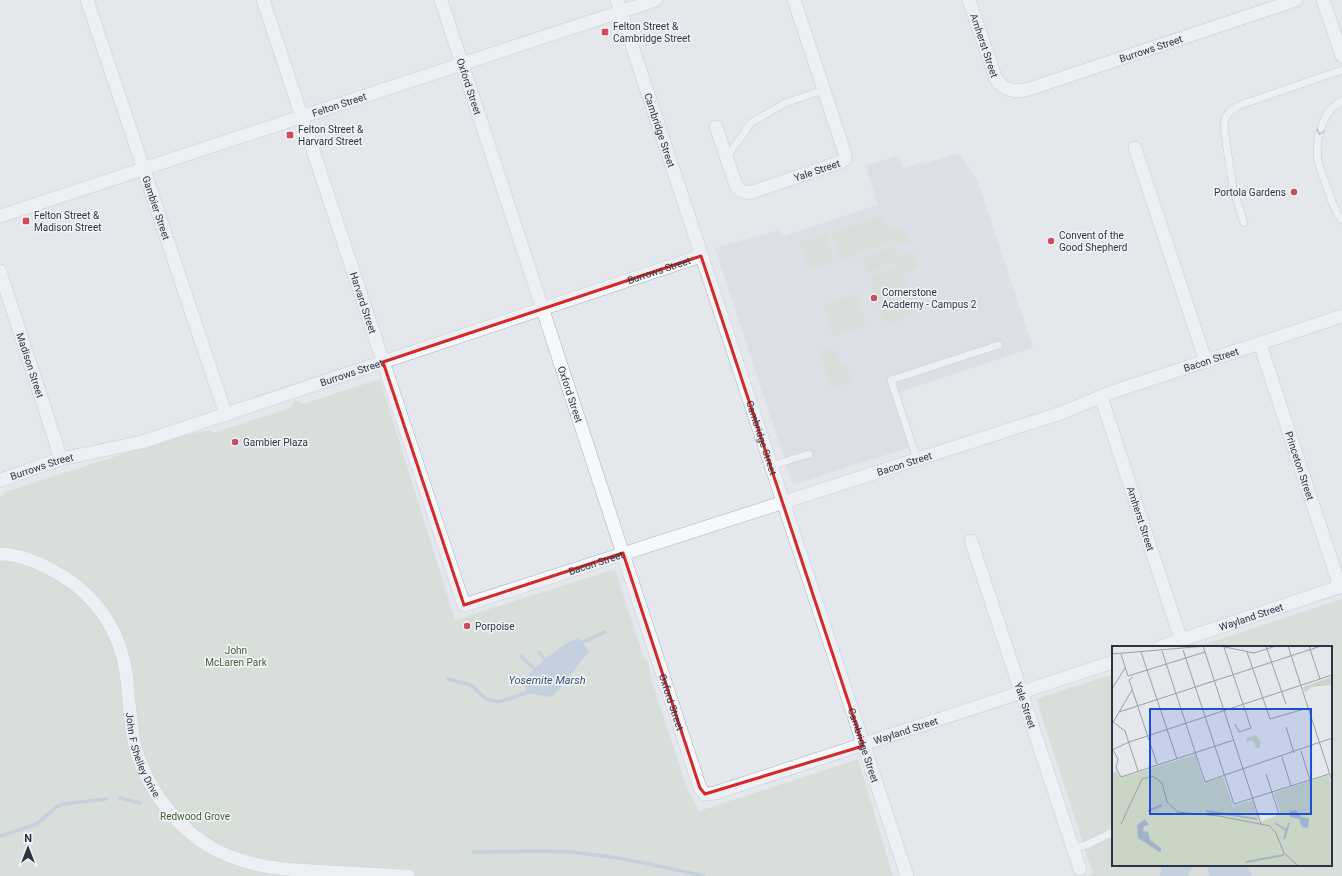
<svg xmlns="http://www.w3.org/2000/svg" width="1342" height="876" viewBox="0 0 1342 876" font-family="Roboto,sans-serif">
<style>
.built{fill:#d2d6de}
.green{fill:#c9d6c5}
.water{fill:#9fb4cc}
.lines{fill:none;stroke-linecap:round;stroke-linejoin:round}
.stream{stroke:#9fb4cc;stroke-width:3.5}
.lane-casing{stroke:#a9aeb7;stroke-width:8}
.street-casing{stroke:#a9aeb7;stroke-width:14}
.lane{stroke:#f7f8fa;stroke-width:7}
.street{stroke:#f7f8fa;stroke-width:13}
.oneway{stroke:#9196a0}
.marked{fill:none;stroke:#d62828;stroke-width:3;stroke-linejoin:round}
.poi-dot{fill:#d1495b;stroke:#f4f6f9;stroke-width:1.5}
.labels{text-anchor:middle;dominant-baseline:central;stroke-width:3;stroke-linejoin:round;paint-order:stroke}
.poi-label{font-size:10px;fill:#2b3445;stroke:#f4f6f9;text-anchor:start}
.street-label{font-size:10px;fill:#2b3445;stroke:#f4f6f9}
.park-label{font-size:10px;fill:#3f6138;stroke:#f4f6f9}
.water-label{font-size:11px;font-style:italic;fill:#34527a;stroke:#f4f6f9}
.inset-river{fill:none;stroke:#9fb4cc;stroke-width:2}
.inset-road{fill:none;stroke:#9a9fa9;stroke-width:1}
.view{fill:#1d4ed8;fill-opacity:0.15;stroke:#1d4ed8;stroke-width:2}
.inset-edge{fill:none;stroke:#2b3445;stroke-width:2}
</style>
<rect width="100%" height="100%" fill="#e4e7ec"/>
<polygon class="built" points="958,153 977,179 1033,348 899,392 916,445 793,485 715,248 779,230 782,237 878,205 866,166 898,156 903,168 920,163 921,165"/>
<g class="green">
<polygon points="884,216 889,230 905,226 910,242 895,247 898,256 913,251 918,267 904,273 906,281 874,292 869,276 901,265 900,262 868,273 863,257 895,246 894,242 840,260 831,233"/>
<polygon points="826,234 835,261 809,270 800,243"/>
<polygon points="906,283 917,314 885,324 874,293"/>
<polygon points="856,294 866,326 834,336 824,305"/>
<polygon points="835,348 840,364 846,362 852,381 831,389 820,353"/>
<polygon points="380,379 455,620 615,569 644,658 648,662 651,678 688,791 699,811 858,759 893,876 0,876 0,498 5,492 179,436 212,430 213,433 290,408 295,401 299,401 303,404"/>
<polygon points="1342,599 1342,876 1087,876 1093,874 1036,699 1113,674 1113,865 1331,865 1331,647 1196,647"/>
</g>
<g class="water">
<path d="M578,638L589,651L559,690L551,697L526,693V677C543,662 557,646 578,638Z"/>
<polygon points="1162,865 1195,865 1187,876 1160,876"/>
<polygon points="1203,865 1246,865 1253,876 1209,876 1208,868"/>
</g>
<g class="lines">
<g class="stream">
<polyline points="579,644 605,632"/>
<polyline points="539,652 547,663"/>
<polyline points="521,656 535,669 539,670"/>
<polyline points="448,679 471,685 486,699 499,702 526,693 530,690"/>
<polyline points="120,798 140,803"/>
<polyline points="0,836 37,824 56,807 63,804 106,799"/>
<path d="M473,852C508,852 544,849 580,853C621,857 663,867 704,876"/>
</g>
<g class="lane-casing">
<g id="lane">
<path d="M1342,101C1322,111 1315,140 1318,161C1320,170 1324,178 1327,187C1331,199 1334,211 1342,220"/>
<polyline points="726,158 751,123 785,103 823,90"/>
<polyline points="1244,223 1233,188 1224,128 1225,119 1229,112 1240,105 1342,70"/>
<polyline points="917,459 891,380 999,345"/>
<polyline points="770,466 809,454"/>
<polyline points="1073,848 1086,845 1113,832"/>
</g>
</g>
<g class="street-casing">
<g id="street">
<path id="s1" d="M87,0L226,415"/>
<path id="s2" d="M263,0L464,605L1061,413L1112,392L1342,316"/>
<path id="s3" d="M441,0L700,788L705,794L715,793L1113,662"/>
<path id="s4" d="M617,0L907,876"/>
<path id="s5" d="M969,0L996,79C1005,91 1015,93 1029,89L1296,0"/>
<polyline points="1323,0 1342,56"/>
<path id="s6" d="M716,127L736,185L741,191L749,193L841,162L845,159V154L794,0"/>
<polyline points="1135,148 1206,362"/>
<path id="s7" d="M0,216L656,0"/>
<path id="s8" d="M0,271L61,459"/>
<path id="s9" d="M1260,344L1340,587"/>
<path id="s10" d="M1101,397L1181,640"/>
<path id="s11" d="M0,480L61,459L142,442L701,256"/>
<path id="s12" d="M971,541L1080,869"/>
<path id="s13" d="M0,554C21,554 42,564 59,574C96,595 120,631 126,673C130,700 129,727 137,753C150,793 180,832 218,851C255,869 286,869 327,872C354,873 381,875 408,876"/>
<path id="s14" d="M1160,647L1342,586"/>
</g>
</g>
<use href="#lane" class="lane"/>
<use href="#street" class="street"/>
</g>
<defs><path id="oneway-chevron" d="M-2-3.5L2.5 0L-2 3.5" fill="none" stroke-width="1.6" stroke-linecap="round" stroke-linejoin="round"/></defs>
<use class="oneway" href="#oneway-chevron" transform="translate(1320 132) rotate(106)"/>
<path d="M0 0H1342V876H0ZM701,256L863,746L705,794L700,788L623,553L464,605L383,362Z" fill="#e4e7ec" fill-opacity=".55" fill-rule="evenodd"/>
<path class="marked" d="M701,256L863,746L705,794L700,788L623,553L464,605L383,362Z"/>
<g class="poi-dot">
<rect x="601" y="28" width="8" height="8" rx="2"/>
<rect x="286" y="131" width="8" height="8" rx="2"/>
<circle cx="1294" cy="192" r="4"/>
<rect x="22" y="217" width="8" height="8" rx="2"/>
<circle cx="1051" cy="241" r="4"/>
<circle cx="874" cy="298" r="4"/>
<circle cx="235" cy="442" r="4"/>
<circle cx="467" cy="626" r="4"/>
</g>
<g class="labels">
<g class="poi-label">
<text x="613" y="26">Felton Street &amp;<tspan x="613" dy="12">Cambridge Street</tspan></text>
<text x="298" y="129">Felton Street &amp;<tspan x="298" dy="12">Harvard Street</tspan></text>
<text x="1286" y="192" text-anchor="end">Portola Gardens</text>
<text x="34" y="215">Felton Street &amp;<tspan x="34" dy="12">Madison Street</tspan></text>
<text x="1059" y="235">Convent of the<tspan x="1059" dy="12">Good Shepherd</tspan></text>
<text x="882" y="292">Cornerstone<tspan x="882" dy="12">Academy - Campus 2</tspan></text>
<text x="243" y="442">Gambier Plaza</text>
<text x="475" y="626">Porpoise</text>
</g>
<g class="street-label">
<text stroke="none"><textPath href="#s5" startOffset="48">Amherst Street</textPath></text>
<text stroke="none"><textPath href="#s5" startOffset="249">Burrows Street</textPath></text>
<text stroke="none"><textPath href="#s3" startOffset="91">Oxford Street</textPath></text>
<text stroke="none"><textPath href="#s7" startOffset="357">Felton Street</textPath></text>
<text stroke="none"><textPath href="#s4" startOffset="137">Cambridge Street</textPath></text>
<text stroke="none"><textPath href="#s6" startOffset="149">Yale Street</textPath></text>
<text stroke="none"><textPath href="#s1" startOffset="219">Gambier Street</textPath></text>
<text stroke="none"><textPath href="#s11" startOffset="692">Burrows Street</textPath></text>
<text stroke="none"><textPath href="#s2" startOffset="319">Harvard Street</textPath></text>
<text stroke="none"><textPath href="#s2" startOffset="1424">Bacon Street</textPath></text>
<text stroke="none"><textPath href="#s8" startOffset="99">Madison Street</textPath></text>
<text stroke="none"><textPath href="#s11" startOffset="368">Burrows Street</textPath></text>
<text stroke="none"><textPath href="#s3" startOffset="415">Oxford Street</textPath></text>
<text stroke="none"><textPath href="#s4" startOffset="461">Cambridge Street</textPath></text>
<text stroke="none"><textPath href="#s2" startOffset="1100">Bacon Street</textPath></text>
<text stroke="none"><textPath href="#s9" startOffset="128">Princeton Street</textPath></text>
<text stroke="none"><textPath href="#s11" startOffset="44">Burrows Street</textPath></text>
<text stroke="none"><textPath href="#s10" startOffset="128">Amherst Street</textPath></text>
<text stroke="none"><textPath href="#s2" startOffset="776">Bacon Street</textPath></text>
<text stroke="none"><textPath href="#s14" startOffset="96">Wayland Street</textPath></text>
<text stroke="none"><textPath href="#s3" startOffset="739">Oxford Street</textPath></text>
<text stroke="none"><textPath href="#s12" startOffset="173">Yale Street</textPath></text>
<text stroke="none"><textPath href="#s3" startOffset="1048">Wayland Street</textPath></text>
<text stroke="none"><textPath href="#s4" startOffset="785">Cambridge Street</textPath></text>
<text stroke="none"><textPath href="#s13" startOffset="271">John F Shelley Drive</textPath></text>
</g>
<g class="park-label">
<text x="236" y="650">John<tspan x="236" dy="12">McLaren Park</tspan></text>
<text x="195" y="816">Redwood Grove</text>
</g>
<g class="water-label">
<text x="547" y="680">Yosemite Marsh</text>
</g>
</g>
<g transform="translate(1112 646)">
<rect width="220" height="220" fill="#e4e7ec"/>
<path d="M220,31V39L199,41L193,47L191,41ZM144,89L148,95V101L144,102L141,94L135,96L134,92ZM83,109L92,137L111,131L121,160L141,154L148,176L169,168L162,147L216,129L220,140V220H0V127L5,125L8,132Z" fill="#c9d6c5"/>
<path d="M184,164L190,171L197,172L196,182L190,181L187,173L178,171V165ZM33,173L37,179L32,180L31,185L36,186L38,194L49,202V207L26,192L25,179Z" fill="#9fb4cc"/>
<path class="inset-river" d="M36,165L50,159M94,165L145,173M163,177L174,184M172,193L177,177M134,216L172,209"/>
<path class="inset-road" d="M91,0L149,178M108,0L142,7L164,0M154,0L174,58M176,0L220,135M197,0L208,33M112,1L139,82L127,86L123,78M71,4L122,158L217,128M50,5L93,136L220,92M29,6L65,113M135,6L158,73L196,62M0,8L94,0M9,8L16,30L93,6M21,31L17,34L45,118M0,43L13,22M7,66L209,0M1,76L13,85L26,125M0,78L20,44M174,81L182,107M0,104L17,96L220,29M1,104L6,113L4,122M189,105L198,134M170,111L179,140M4,122L9,131L122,94M154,128L167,168M9,178L30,133L41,130L50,137L55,156L66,166L107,170L158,180L164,187L172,207L186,220"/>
<path class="view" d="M38,63H199V168H38Z"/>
<rect width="220" height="220" class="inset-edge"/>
</g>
<g transform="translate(28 848)" stroke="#f4f6f9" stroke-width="3" paint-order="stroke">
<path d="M0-3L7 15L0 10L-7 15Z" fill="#2b3445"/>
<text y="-6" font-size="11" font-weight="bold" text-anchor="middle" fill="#2b3445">N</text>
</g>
</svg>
